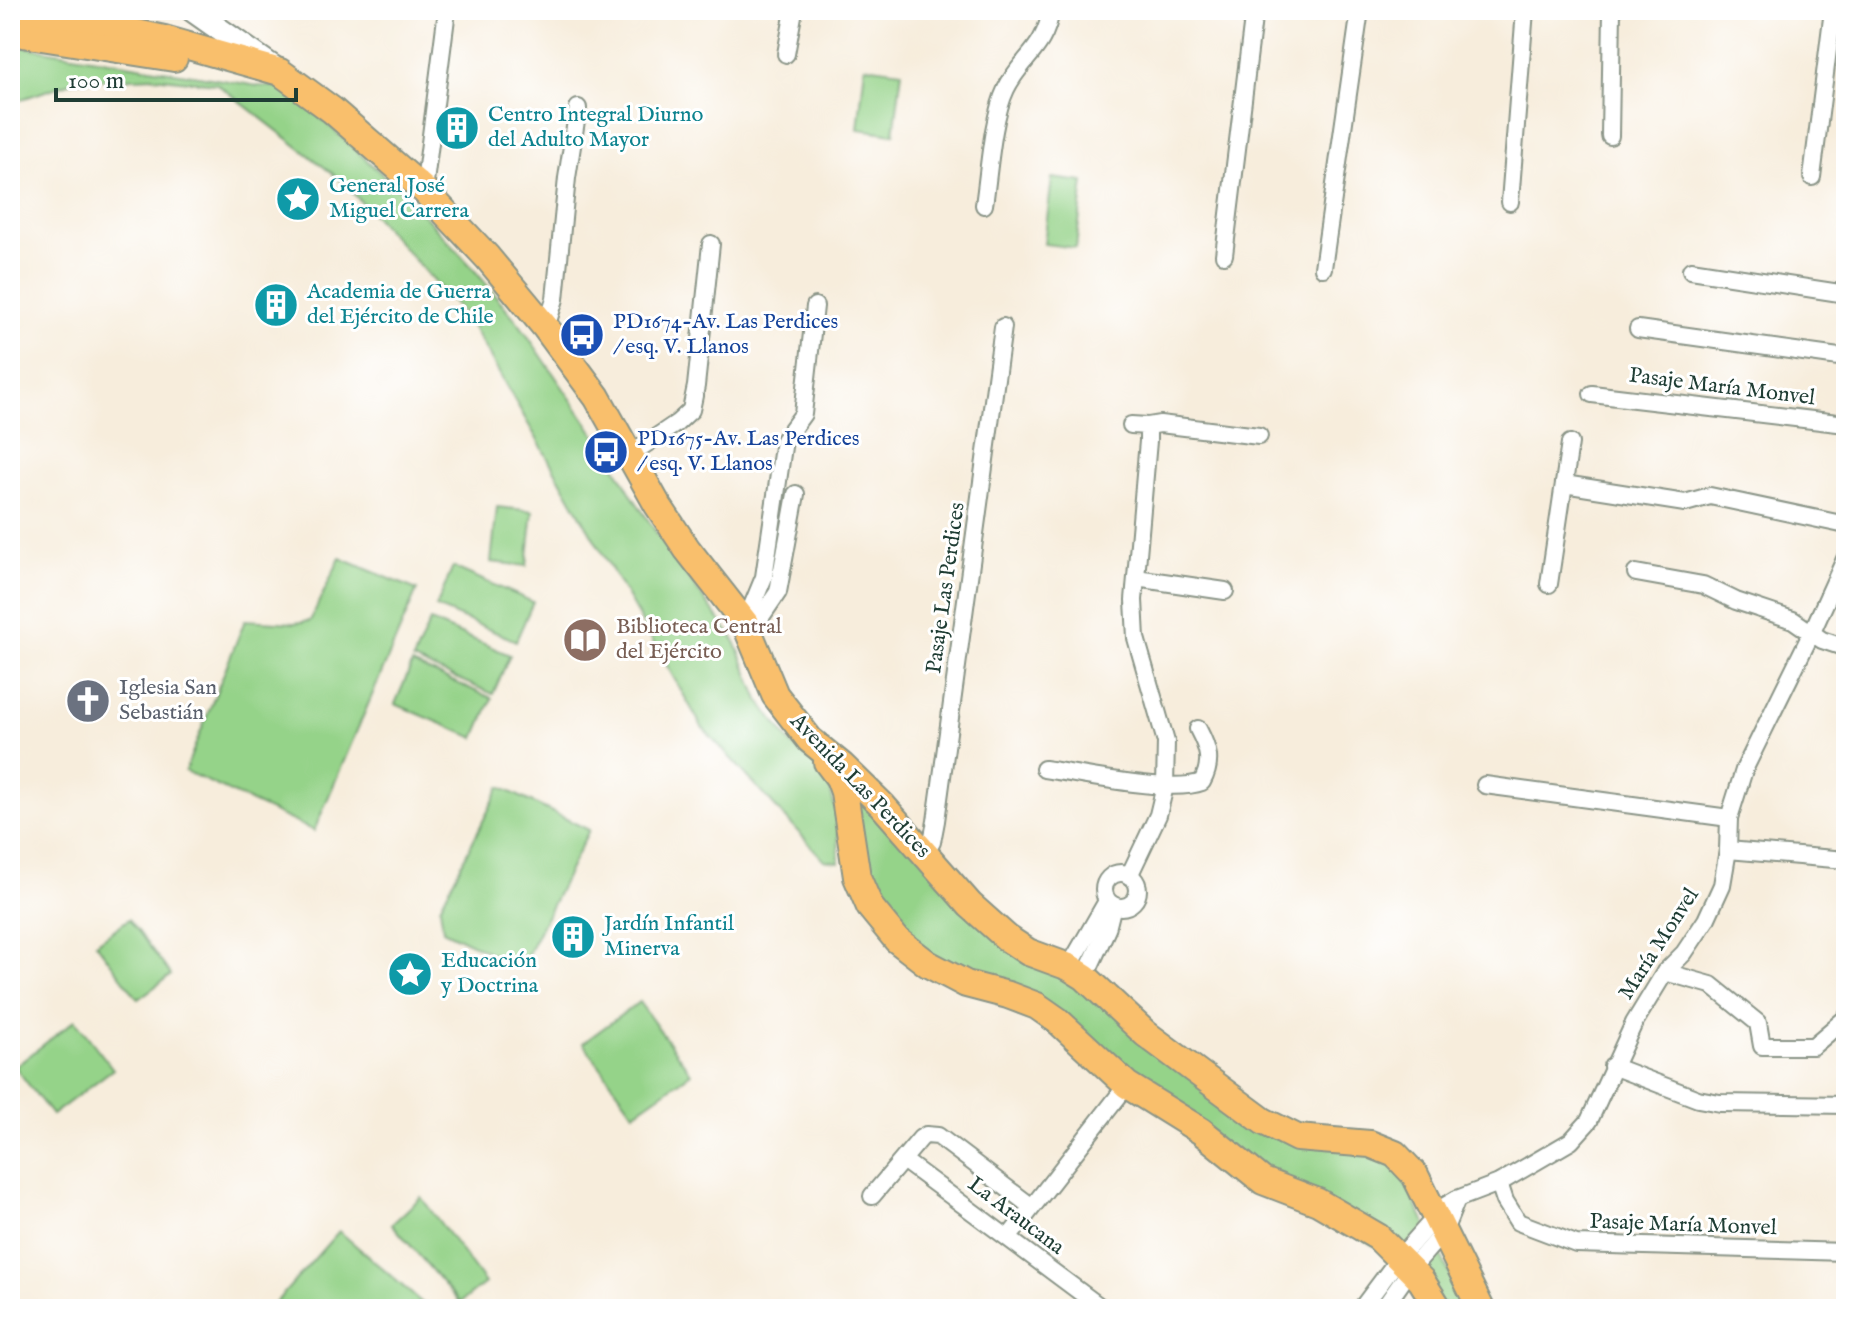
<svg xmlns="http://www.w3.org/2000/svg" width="1856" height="1319" viewBox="0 0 1856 1319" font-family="'IM FELL English',serif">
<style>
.green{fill:#95d389;stroke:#5a885e;stroke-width:2}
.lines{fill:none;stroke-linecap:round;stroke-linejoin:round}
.minor-casing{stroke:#8b9588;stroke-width:20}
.tertiary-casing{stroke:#8b9588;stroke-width:26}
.primary-casing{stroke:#8b9588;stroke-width:30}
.minor{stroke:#fff;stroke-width:16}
.tertiary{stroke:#fff;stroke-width:22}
.primary{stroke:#f9bf6c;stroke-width:26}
.labels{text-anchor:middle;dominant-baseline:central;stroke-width:6;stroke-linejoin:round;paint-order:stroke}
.culture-label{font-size:22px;fill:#0d838f;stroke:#fff;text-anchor:start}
.transit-label{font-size:22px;fill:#164399;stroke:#fff;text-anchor:start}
.street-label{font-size:22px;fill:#1f3d34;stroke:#fff}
.education-label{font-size:22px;fill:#785e54;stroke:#fff;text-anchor:start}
.worship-label{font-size:22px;fill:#5b616d;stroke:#fff;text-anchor:start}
</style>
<rect width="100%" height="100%" fill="#fff"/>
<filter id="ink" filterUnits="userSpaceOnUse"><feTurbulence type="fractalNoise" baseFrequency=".0125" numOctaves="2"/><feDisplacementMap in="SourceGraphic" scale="16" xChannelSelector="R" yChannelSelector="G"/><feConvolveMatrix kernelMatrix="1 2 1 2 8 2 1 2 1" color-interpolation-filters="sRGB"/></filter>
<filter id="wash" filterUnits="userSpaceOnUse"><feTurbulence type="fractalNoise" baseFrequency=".006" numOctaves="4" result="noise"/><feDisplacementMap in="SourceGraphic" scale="32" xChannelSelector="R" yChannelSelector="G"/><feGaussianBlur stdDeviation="1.8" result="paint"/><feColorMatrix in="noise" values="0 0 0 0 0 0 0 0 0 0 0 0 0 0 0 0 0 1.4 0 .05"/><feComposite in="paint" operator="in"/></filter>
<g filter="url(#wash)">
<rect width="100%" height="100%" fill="#f7eddc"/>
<g class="green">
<polygon points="13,45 258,86 283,87 323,120 410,200 471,266 521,326 607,452 633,497 671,555 734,639 759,700 791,744 827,777 838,821 839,862 824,860 702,727 467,317 342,181 217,84 153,77 75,81 10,103 10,46"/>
<polygon points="865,66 902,71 894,134 858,129"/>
<polygon points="1052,178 1084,182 1076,248 1044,244"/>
<polygon points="497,507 533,511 527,566 491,562"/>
<polygon points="340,558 417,590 314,831 185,771 245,620 294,623 310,621"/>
<polygon points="453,567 533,602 516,641 436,607"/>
<polygon points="430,621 510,655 493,694 413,660"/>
<polygon points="412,664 492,698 475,738 395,704"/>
<polygon points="837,773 1064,972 1263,1130 1393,1158 1467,1309 1443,1309 1425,1277 1259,1176 1089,1047 932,966 872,901"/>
<polygon points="500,787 589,830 521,968 443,930 440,907"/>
<polygon points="129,919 171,975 138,999 96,943"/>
<polygon points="639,1002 691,1073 634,1113 583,1043"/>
<polygon points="75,1020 113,1069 52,1115 15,1067"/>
<polygon points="421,1197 485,1283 460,1303 392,1224"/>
<polygon points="339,1231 429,1309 270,1309"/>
</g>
</g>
<g filter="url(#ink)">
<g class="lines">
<g class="minor-casing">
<g id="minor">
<polyline points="786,54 794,10"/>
<polyline points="1610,136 1612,10"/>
<polyline points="1812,177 1833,10"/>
<polyline points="424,190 447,10"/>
<polyline points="1510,202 1525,10"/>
<path d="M984,205C989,172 992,118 1006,89C1021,58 1045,50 1051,10"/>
<polyline points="1224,255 1254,10"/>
<polyline points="1323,268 1360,10"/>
<polyline points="1691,270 1846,294"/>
<polyline points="546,328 555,299 567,178 578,108"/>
<polyline points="1638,329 1846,358"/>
<polyline points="1592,394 1846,424"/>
<polyline points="1148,426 1160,424 1259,436"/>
<polyline points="631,454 677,423 691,410 696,386 711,244"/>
<polyline points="1564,484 1685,503 1710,496 1846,525"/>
<polyline points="1636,573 1703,585 1736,601 1793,620 1822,640 1846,648"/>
<polyline points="1136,578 1225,591"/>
<polyline points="1549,584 1570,443"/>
<polyline points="745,623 764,577 784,440 803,414 815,306"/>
<polyline points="750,633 778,592 796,494"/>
<path d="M1044,769C1081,774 1171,794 1202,782C1213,762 1208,748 1198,729"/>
<polyline points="1485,785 1729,818"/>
<polyline points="1728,850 1846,860"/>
<polyline points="926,853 932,842 936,821 1003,327"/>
<circle cx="1121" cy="890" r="17"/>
<polyline points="1129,876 1158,815 1165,786 1166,742 1136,638 1134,600 1148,441 1148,426 1131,425"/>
<polyline points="1069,967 1107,901"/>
<polyline points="1665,972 1711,985 1758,1023 1762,1046 1813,1046 1846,1018"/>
<polyline points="1085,977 1107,929 1113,905"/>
<polyline points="1612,1066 1698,1099 1720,1103 1846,1105"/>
<polyline points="903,1160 1103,1309"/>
<polyline points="1499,1183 1505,1201 1518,1222 1576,1244 1846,1252"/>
<polyline points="872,1196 921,1138 926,1135 938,1136 1032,1207"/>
<polyline points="1009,1237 1127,1085"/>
<polyline points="1361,1309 1400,1257 1445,1206 1457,1199 1499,1183 1571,1141 1589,1121 1634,1023 1665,972 1684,953 1706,920 1722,885 1728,850 1729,818 1744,770 1812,632 1846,557"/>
<polyline points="1383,1309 1411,1269 1444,1231 1457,1199"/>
</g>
</g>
<g class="tertiary-casing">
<polyline id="tertiary" points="192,10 273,67"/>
</g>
<g class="primary-casing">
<g id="primary">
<polyline points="29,10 164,39 280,72 332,110 424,190 487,257 546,328 597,397 657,504 687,549 745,623 775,695 810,740 842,766 882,805 970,905 1007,938 1028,952 1069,967 1085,977 1146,1034 1263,1121 1297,1138 1370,1144 1395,1154 1415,1175 1481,1309"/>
<polyline points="10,32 174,58"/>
<polyline points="827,762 839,778 844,792 857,877 870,907 897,940 928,964 966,984 1008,995 1037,1006 1057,1020 1127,1085 1201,1131 1263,1181 1318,1202 1378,1237 1421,1280 1439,1309"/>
</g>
</g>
<use href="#minor" class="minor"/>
<use href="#tertiary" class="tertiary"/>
<use href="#primary" class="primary"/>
</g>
</g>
<defs>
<g id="building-disc" transform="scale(2.3)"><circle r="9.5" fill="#0f9aa8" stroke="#fff"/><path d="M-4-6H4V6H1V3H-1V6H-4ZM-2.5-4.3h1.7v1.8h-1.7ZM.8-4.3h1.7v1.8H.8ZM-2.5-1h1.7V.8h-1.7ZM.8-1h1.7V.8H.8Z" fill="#fff"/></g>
<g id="sight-disc" transform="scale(2.3)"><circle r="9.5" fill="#0f9aa8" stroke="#fff"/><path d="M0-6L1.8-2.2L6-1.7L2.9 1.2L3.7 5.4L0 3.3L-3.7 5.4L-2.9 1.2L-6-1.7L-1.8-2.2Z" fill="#fff"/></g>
<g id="bus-disc" transform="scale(2.3)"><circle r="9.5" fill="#1a4fb4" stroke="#fff"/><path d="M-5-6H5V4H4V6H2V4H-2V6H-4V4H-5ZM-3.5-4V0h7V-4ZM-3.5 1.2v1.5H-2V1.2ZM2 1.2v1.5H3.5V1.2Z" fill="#fff"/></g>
<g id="library-disc" transform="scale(2.3)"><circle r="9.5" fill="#8d6e63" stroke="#fff"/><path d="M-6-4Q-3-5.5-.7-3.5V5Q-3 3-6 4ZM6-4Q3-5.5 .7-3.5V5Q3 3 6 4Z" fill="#fff"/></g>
<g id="church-disc" transform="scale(2.3)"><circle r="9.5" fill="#6b7280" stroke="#fff"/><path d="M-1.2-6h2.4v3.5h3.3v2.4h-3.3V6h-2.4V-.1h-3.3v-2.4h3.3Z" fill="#fff"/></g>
</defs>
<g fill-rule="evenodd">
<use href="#building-disc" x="457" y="128"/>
<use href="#sight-disc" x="298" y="199"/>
<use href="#building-disc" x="276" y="305"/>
<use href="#bus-disc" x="582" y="335"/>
<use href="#bus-disc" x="606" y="452"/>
<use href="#library-disc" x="585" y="640"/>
<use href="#church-disc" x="88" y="701"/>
<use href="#building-disc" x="573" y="937"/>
<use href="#sight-disc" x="410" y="974"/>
</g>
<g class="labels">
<g class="culture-label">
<text x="488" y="115">Centro Integral Diurno<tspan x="488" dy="25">del Adulto Mayor</tspan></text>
<text x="329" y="186">General José<tspan x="329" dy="25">Miguel Carrera</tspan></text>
<text x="307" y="292">Academia de Guerra<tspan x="307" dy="25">del Ejército de Chile</tspan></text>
<text x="604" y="924">Jardín Infantil<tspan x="604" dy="25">Minerva</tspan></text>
<text x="441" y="961">Educación<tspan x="441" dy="25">y Doctrina</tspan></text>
</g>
<g class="transit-label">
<text x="613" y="322">PD1674-Av. Las Perdices<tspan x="613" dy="25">/ esq. V. Llanos</tspan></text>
<text x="637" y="439">PD1675-Av. Las Perdices<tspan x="637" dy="25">/ esq. V. Llanos</tspan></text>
</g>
<g class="street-label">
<text transform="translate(1722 387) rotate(7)">Pasaje María Monvel</text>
<text transform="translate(946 588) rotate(-82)">Pasaje Las Perdices</text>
<text transform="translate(860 786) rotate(46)">Avenida Las Perdices</text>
<text transform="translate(1659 944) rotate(-57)">María Monvel</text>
<text transform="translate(1016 1216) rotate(37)">La Araucana</text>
<text transform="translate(1683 1225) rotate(2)">Pasaje María Monvel</text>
</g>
<g class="education-label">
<text x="616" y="627">Biblioteca Central<tspan x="616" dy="25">del Ejército</tspan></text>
</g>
<g class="worship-label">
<text x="119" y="688">Iglesia San<tspan x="119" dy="25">Sebastián</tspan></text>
</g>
</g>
<rect width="1856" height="1319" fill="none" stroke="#fff" stroke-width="40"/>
<path d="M56 88v12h240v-12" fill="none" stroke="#1f3d34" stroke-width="4"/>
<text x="68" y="88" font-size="24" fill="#1f3d34" stroke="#ffffff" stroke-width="6" paint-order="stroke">100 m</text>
</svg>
